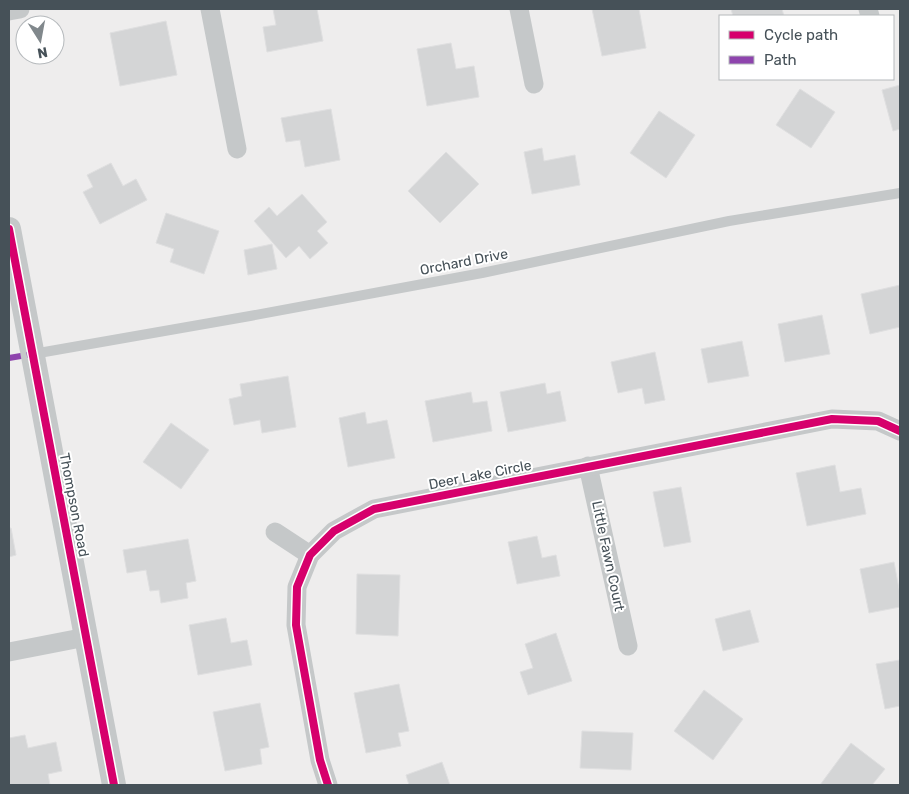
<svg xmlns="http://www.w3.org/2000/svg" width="909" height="794" viewBox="0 0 909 794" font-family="Rubik,sans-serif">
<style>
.building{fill:#d4d5d6;stroke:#dfdfe0}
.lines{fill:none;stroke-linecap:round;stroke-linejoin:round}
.service{stroke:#c5c8c9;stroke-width:10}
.minor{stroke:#c5c8c9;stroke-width:19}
.tertiary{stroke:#c5c8c9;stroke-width:24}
.quiet{stroke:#8e44ad;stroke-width:6;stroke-dasharray:12 6;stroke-linecap:butt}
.cycleway-casing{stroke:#fff;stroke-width:11}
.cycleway{stroke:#d6006c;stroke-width:8}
.labels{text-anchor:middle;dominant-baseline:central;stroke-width:4;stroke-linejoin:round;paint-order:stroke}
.street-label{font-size:14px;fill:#465158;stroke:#fff}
</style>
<rect width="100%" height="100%" fill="#eeeded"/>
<g class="building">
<polygon points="273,9 317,9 323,41 267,52 263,27 276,25"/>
<polygon points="592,9 639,9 646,48 602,56"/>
<polygon points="731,9 782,9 784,16 733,16"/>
<polygon points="166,21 177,75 120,86 110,33"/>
<polygon points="451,43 456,69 474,66 479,97 427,106 417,49"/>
<polygon points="900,85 900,129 893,131 882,90"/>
<polygon points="800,89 835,112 811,148 776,125"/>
<polygon points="331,109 340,160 305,167 300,140 286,142 281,118"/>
<polygon points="659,111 695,135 666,178 630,153"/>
<polygon points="542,148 544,161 575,155 580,185 532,194 524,152"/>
<polygon points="446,152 479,184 440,223 408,191"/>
<polygon points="111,163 123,186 136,179 147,200 100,224 83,192 93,187 87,175"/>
<polygon points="302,194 327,222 317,231 328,243 310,259 299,246 286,258 254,221 269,207 277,216"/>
<polygon points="166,213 219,231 204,274 170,262 174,249 156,243"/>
<polygon points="272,244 277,269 248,275 244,250"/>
<polygon points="900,285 900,327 870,334 861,294"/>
<polygon points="822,315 830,354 785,362 778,324"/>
<polygon points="742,341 749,376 708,383 701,349"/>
<polygon points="655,352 665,400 645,404 642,388 618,393 611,362"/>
<polygon points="288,376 296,427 262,433 260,420 234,425 229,399 242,396 240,384"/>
<polygon points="545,383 547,394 560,391 566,421 508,432 500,392"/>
<polygon points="471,392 473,403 487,401 492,431 433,442 425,401"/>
<polygon points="365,412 367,424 387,420 395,458 348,467 339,418"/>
<polygon points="171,423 209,450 181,489 143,462"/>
<polygon points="835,465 840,492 861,488 866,514 807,526 796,473"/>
<polygon points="681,487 691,542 664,547 653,492"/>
<polygon points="9,528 11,528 16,555 9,557"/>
<polygon points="537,536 542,558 556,555 560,576 517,584 508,542"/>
<polygon points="188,539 196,581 186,583 188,598 161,603 159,590 150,591 146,570 127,573 123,550"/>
<polygon points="894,562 900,594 900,607 869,613 860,569"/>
<polygon points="357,574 400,575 398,636 356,634"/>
<polygon points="750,610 759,642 723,651 715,619"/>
<polygon points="226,618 231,643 247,640 252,665 198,675 189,625"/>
<polygon points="556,633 572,681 528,695 520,672 533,668 525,644"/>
<polygon points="900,660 900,706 885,709 876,664"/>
<polygon points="399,684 409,731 398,733 401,746 366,753 354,693"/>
<polygon points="704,690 743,719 713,760 674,731"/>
<polygon points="260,703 269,747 260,749 262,764 225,771 213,712"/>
<polygon points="582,731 633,733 631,770 580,768"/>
<polygon points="25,735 28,748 56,742 62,771 48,774 50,785 9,785 9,738"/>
<polygon points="851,743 885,769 872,785 820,785"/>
<polygon points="442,762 450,785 409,785 406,775"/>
</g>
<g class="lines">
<polyline class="service" points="33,354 250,316 482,273 729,221 900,193"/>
<g class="minor">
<polyline points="210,9 237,149"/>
<polyline points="519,9 534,84"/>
<polyline points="868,9 870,16"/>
<polyline points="9,11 20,9"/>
<polyline points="588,466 628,646"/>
<polyline points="275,532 310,555"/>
<polyline points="9,652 86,637"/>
<polyline points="328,785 320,760 296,625 297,587 310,555 334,531 374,509 832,419 878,421 900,431"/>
</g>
<polyline class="tertiary" points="9,229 114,785"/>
<polyline class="quiet" points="9,358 32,354"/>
<g class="cycleway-casing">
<g id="cycleway">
<polyline points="9,229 114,785"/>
<polyline points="328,785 320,760 296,625 297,587 310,555 334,531 374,509 832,419 878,421 900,431"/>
</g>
</g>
<use href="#cycleway" class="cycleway"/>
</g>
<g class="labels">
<g class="street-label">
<text transform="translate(464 262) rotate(-11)">Orchard Drive</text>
<text transform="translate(480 475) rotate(-11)">Deer Lake Circle</text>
<text transform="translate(74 505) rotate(79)">Thompson Road</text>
<text transform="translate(608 556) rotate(78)">Little Fawn Court</text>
</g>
</g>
<rect width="909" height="794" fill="none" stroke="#465158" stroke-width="20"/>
<rect x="719" y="15" width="175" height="65" fill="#ffffff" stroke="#b5b9bc"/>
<rect x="729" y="31" width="25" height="8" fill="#d6006c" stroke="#b5b9bc"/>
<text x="764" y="40" font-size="15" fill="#465158">Cycle path</text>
<rect x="729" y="56" width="25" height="8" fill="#8e44ad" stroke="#b5b9bc"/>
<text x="764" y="65" font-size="15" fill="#465158">Path</text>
<g transform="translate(40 40) rotate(169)"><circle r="24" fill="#ffffff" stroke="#b5b9bc"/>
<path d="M0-4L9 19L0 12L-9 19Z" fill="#81888c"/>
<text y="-8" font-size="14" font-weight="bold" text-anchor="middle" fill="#465158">N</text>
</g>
</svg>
